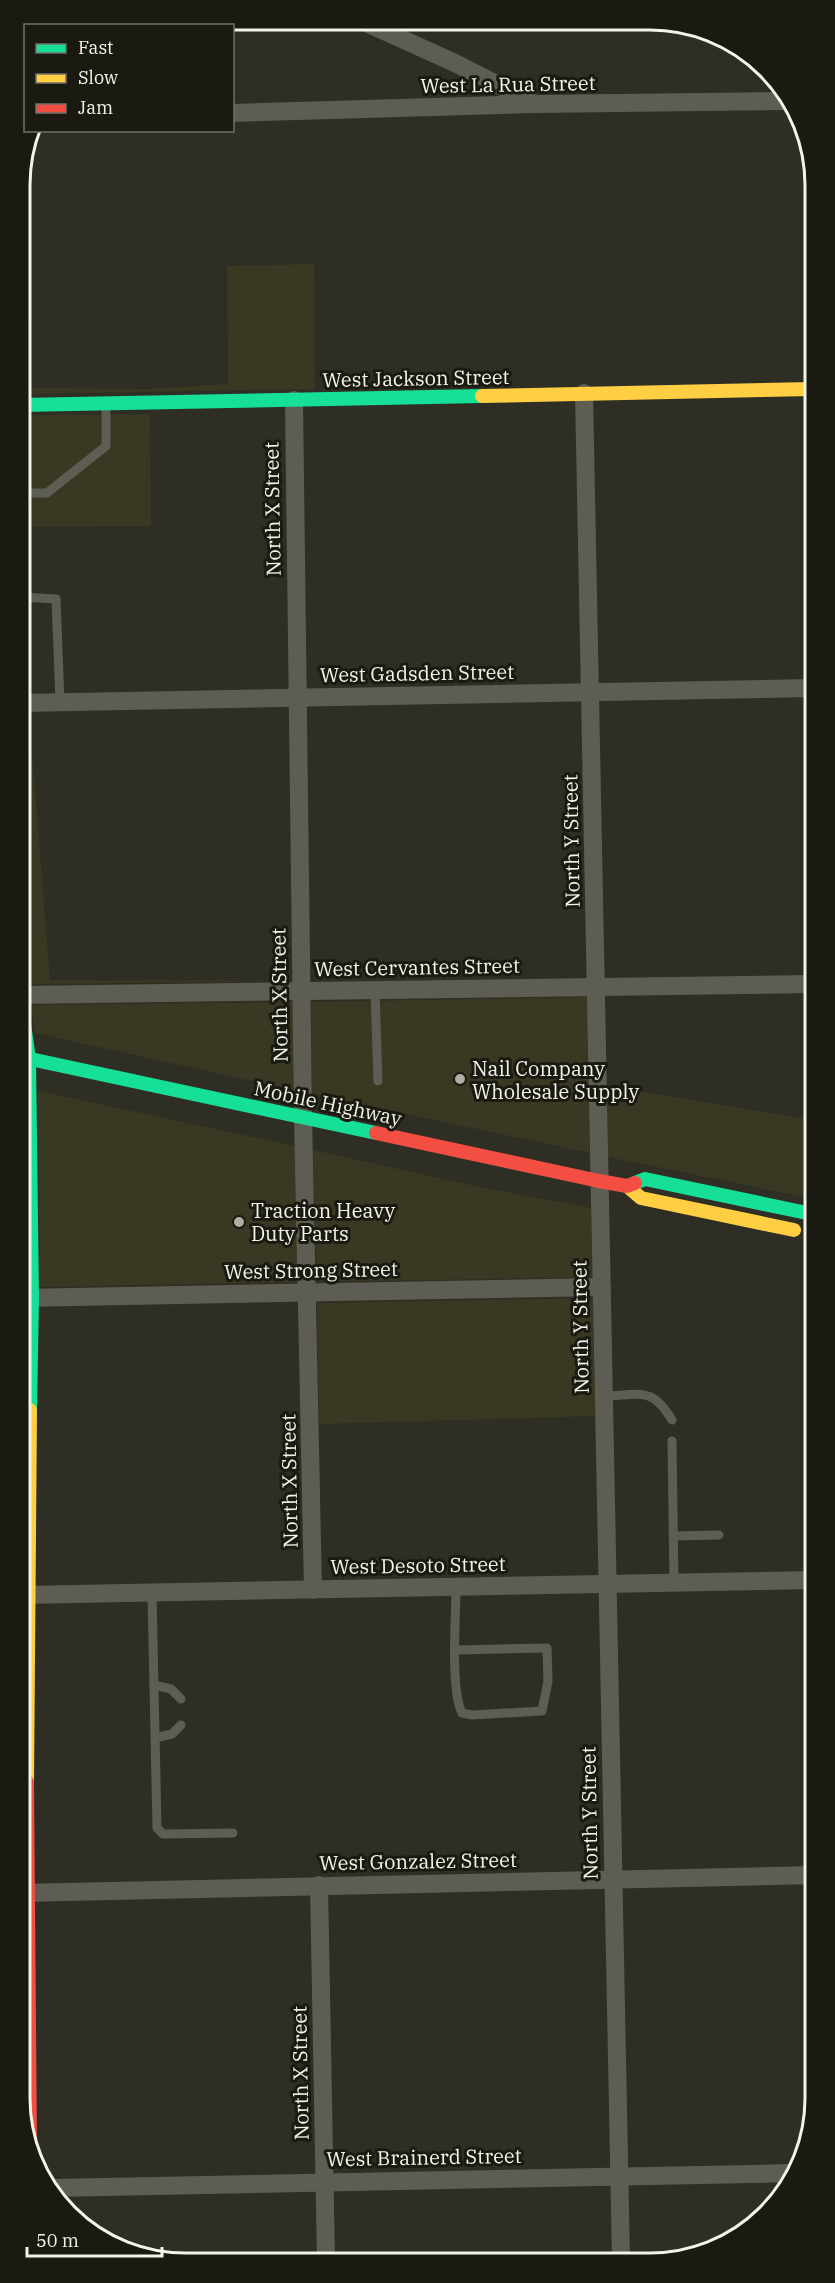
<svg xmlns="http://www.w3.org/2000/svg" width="835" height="2283" viewBox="0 0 835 2283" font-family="'IBM Plex Serif',serif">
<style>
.built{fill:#393822}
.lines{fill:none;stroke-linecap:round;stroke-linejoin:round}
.lane{stroke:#5e5d53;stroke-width:9}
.street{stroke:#5e5d53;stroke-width:18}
.fast{stroke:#16e098;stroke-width:14}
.slow{stroke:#ffcf43;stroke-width:14}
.jam{stroke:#f24e42;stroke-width:14}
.poi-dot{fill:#aeaea4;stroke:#1a1a12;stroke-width:2}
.labels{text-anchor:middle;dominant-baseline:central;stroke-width:6;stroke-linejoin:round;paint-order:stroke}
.street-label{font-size:20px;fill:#f3f3e8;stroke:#1a1a12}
.poi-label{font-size:20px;fill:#f3f3e8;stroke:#1a1a12;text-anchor:start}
.rim{fill:none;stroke:#f3f3e8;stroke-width:3}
</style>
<rect width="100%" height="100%" fill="#2f2e25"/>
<g class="built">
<polygon points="314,264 315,389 20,394 20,388 149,389 228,384 227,266"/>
<polygon points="150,414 151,526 22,527 28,693 21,693 20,415"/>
<polygon points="21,714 29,714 50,980 292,981 28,984 21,862"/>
<polygon points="588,997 590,1153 312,1094 311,1002"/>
<polygon points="293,1002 293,1090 35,1033 31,1005"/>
<polygon points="607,1086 814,1120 814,1199 608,1157"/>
<polygon points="38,1091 295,1146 299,1282 40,1287"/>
<polygon points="313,1150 470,1185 591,1208 592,1277 317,1282"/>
<polygon points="593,1298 595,1416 319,1424 317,1303"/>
</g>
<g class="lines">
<g class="lane">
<polyline points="20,493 47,493 106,446 106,406"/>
<polyline points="21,597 56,599 60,702"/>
<polyline points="375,990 378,1081"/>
<path d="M604,1396C640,1395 652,1386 672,1420"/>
<polyline points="672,1441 674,1583"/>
<polyline points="673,1536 719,1535"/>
<path d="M456,1587C456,1617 450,1688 462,1713L472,1715L542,1711L548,1681L547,1648L457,1650"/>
<polyline points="152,1593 157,1828 163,1834 233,1833"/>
<polyline points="154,1685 171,1689 181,1699"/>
<polyline points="155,1738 172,1734 181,1725"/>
</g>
<g class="street">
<polyline points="362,21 455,63 533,103"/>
<polyline points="232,113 534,104 785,101"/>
<polyline points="584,393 621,2260"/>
<polyline points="294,400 303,1117 313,1590"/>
<polyline points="21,703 813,688"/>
<polyline points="21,995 813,984"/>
<polyline points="22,1298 602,1287"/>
<polyline points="22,1595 814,1580"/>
<polyline points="319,1885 326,2260"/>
<polyline points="22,1893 815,1875"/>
<polyline points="53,2188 796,2173"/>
</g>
<g class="fast">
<polyline points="20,405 482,396"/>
<polyline points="21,1003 29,1059 32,1298 30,1410"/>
<polyline points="21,1057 376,1133"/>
<polyline points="635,1183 645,1179 807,1213 814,1218"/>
</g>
<g class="slow">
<polyline points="482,396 813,389"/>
<polyline points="627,1186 641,1198 794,1230"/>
<polyline points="27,1782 30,1410"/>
</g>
<g class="jam">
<polyline points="376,1133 599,1181 627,1186 635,1183"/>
<polyline points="27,1782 30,2145"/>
</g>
</g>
<g class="poi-dot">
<circle cx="460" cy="1079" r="6"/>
<circle cx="239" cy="1222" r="6"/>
</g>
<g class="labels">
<g class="street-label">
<text transform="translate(508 84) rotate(-1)">West La Rua Street</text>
<text transform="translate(416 378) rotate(-1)">West Jackson Street</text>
<text transform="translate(272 509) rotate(-91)">North X Street</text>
<text transform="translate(417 673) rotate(-1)">West Gadsden Street</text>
<text transform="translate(571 841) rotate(-91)">North Y Street</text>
<text transform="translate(417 967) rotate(-1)">West Cervantes Street</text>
<text transform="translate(279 995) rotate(-91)">North X Street</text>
<text transform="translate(328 1103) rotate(12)">Mobile Highway</text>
<text transform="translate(311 1270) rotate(-1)">West Strong Street</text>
<text transform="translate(580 1327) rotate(-91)">North Y Street</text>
<text transform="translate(289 1481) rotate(-91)">North X Street</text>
<text transform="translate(418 1565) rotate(-1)">West Desoto Street</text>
<text transform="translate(589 1813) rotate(-91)">North Y Street</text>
<text transform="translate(418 1861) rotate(-1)">West Gonzalez Street</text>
<text transform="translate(300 2073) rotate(-91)">North X Street</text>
<text transform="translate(424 2157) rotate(-1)">West Brainerd Street</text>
</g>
<g class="poi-label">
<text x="472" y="1068">Nail Company<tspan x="472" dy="23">Wholesale Supply</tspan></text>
<text x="251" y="1210">Traction Heavy<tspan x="251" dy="23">Duty Parts</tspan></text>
</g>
</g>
<path d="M0 0H835V2283H0ZM185 30H650A155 155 0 0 1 805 185V2098A155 155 0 0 1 650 2253H185A155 155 0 0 1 30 2098V185A155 155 0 0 1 185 30Z" fill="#1a1a12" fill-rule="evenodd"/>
<path class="rim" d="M185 30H650A155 155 0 0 1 805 185V2098A155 155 0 0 1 650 2253H185A155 155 0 0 1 30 2098V185A155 155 0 0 1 185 30Z"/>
<rect x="24" y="24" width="210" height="108" fill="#1a1a12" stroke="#717168" stroke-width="1.5"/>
<rect x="36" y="44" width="30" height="9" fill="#16e098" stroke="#717168" stroke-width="1.5"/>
<text x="78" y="54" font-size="18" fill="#f3f3e8">Fast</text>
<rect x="36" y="74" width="30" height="9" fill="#ffcf43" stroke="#717168" stroke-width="1.5"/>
<text x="78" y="84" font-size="18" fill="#f3f3e8">Slow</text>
<rect x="36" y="104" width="30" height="9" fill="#f24e42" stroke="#717168" stroke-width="1.5"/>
<text x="78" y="114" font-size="18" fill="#f3f3e8">Jam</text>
<path d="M27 2247v9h135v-9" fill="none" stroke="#f3f3e8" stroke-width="3"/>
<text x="36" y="2247" font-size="18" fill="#f3f3e8" stroke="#1a1a12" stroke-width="4.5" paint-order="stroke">50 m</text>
</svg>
